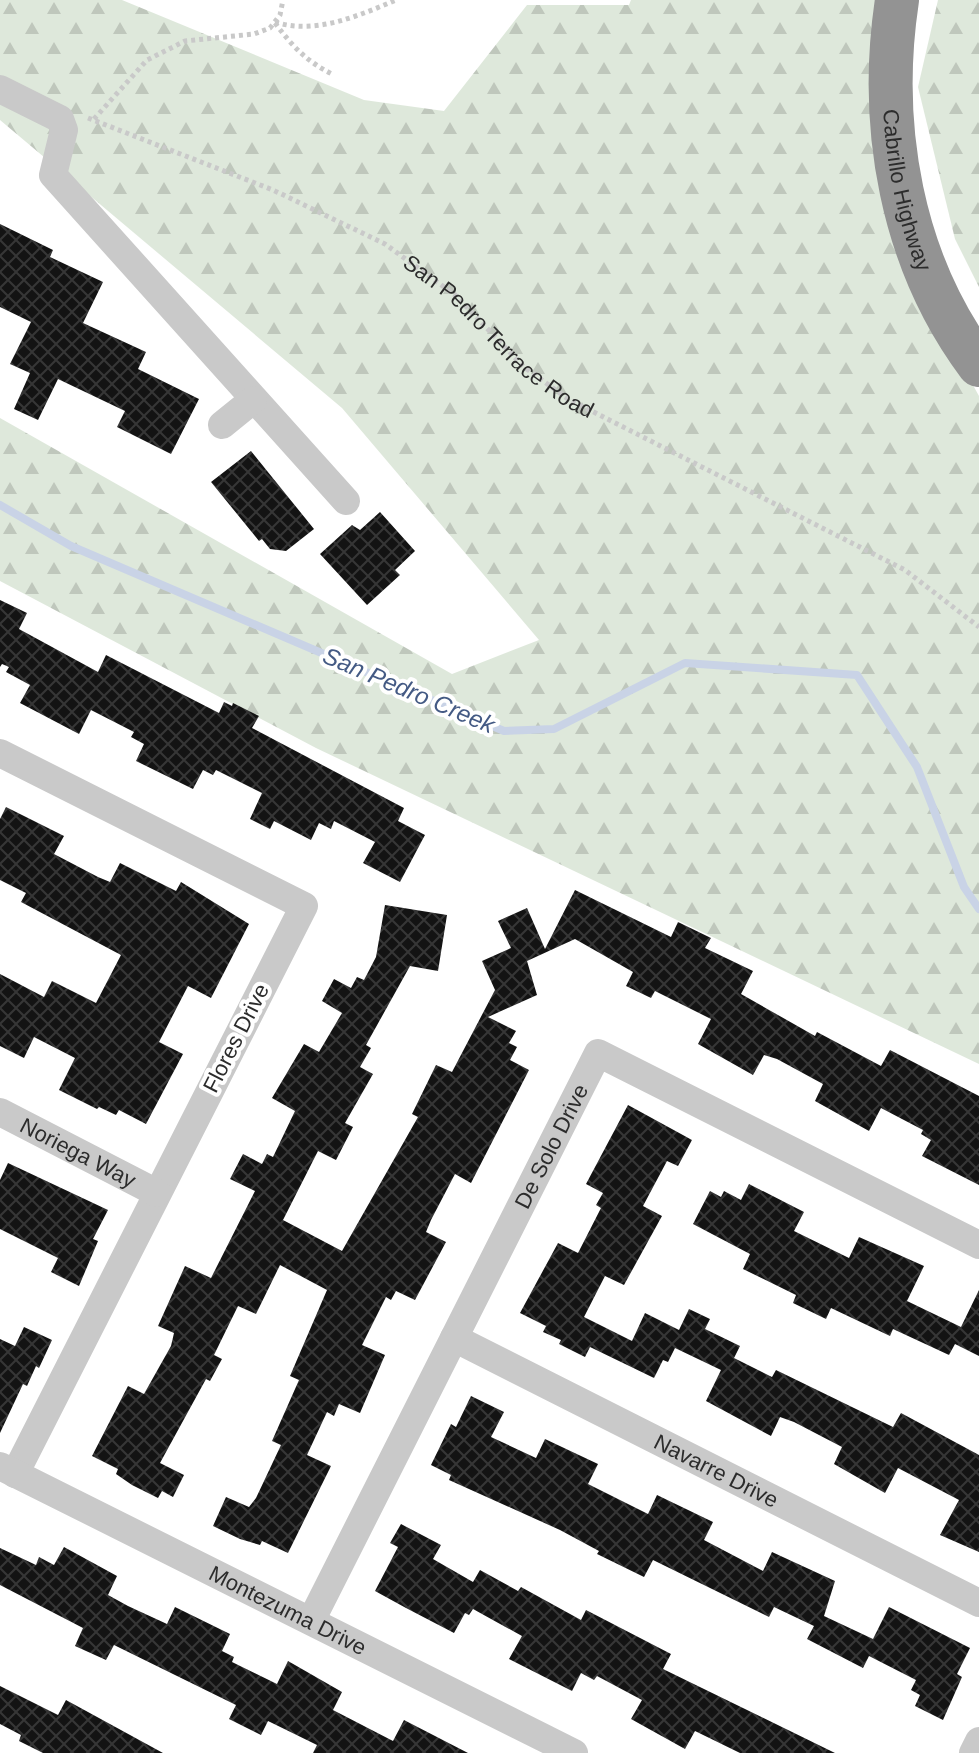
<svg xmlns="http://www.w3.org/2000/svg" width="979" height="1753" viewBox="0 0 979 1753" font-family="Helvetica,sans-serif">
<style>
.forest{fill:url(#forest-firs)}
.lines{fill:none;stroke-linecap:round;stroke-linejoin:round}
.stream{stroke:#c9d3e6;stroke-width:8}
.building{fill:url(#building-cross-hatch)}
.path{stroke:#c9c9c9;stroke-width:5;stroke-dasharray:4 4;stroke-linecap:butt}
.street{stroke:#c9c9c9;stroke-width:28}
.highway{stroke:#939393;stroke-width:44}
.labels{text-anchor:middle;dominant-baseline:central;stroke-width:8;stroke-linejoin:round;paint-order:stroke}
.street-label{font-size:22px;fill:#2c2c2c;stroke:#fff}
.water-label{font-size:24px;font-style:italic;fill:#445a84;stroke:#fff}
</style>
<defs>
<pattern id="forest-firs" width="22" height="20" patternUnits="userSpaceOnUse" patternTransform="scale(2)"><rect width="22" height="20" fill="#dee8db"/><path d="M5 1l3.5 6h-7zM16 11l3.5 6h-7z" fill="#bfc7bc"/></pattern>
<pattern id="building-cross-hatch" width="8" height="8" patternUnits="userSpaceOnUse" patternTransform="scale(2)"><rect width="8" height="8" fill="#131313"/><path d="M0 0l8 8M0 8l8-8" fill="none" stroke="#363636"/></pattern>
</defs>
<rect width="100%" height="100%" fill="#fff"/>
<g class="forest">
<polygon points="0,0 122,0 364,100 444,111 527,5 629,5 631,0 879,0 893,240 979,396 979,1064 316,748 0,581 0,418 452,674 539,640 342,408 0,120"/>
<polygon points="938,0 979,0 979,287 955,239 918,87"/>
</g>
<g class="lines">
<polyline class="stream" points="0,505 71,546 504,731 554,729 685,663 857,675 917,767 964,887 979,909"/>
</g>
<g class="building">
<polygon points="0,224 53,250 50,257 103,282 83,323 146,352 138,369 199,399 171,454 117,427 125,411 58,379 38,420 14,409 30,373 10,364 31,322 0,307"/>
<polygon points="251,451 314,529 286,551 270,549 262,539 259,541 211,482"/>
<polygon points="380,512 415,551 395,570 400,575 367,605 320,554 352,525 360,530"/>
<polygon points="0,600 27,613 19,629 98,672 106,655 219,713 224,702 232,706 233,703 259,716 252,728 404,808 398,821 425,835 400,882 363,863 375,842 334,821 331,829 319,823 311,840 274,821 270,829 250,819 262,793 216,770 213,775 203,770 193,789 136,761 144,744 131,737 134,732 91,710 79,734 20,703 30,685 6,672 9,667 2,664 0,667"/>
<polygon points="6,807 64,836 54,854 98,877 110,882 120,863 176,891 181,882 249,924 211,998 188,986 159,1042 183,1054 146,1124 119,1110 116,1115 99,1107 97,1109 59,1090 75,1058 34,1037 24,1058 0,1046 0,974 44,997 52,981 96,1003 121,955 21,902 26,893 0,880 0,819"/>
<polygon points="575,890 671,937 678,922 711,938 705,948 753,971 741,994 815,1036 817,1032 881,1066 890,1050 979,1096 979,1185 922,1156 931,1140 921,1134 923,1130 881,1108 869,1131 815,1101 823,1084 777,1059 764,1055 753,1075 698,1044 711,1019 655,991 651,998 626,986 633,972 575,939 527,961 537,995 488,1017 516,1031 509,1043 517,1047 510,1060 529,1070 471,1183 455,1174 431,1220 426,1232 446,1242 415,1300 396,1291 391,1300 386,1297 362,1345 385,1355 360,1413 339,1404 334,1416 327,1412 307,1455 331,1466 288,1553 262,1541 260,1545 240,1539 213,1526 226,1497 249,1507 256,1498 281,1445 272,1441 299,1380 290,1376 327,1290 280,1265 256,1314 238,1306 214,1355 222,1359 210,1381 206,1379 160,1463 184,1475 173,1497 162,1491 158,1498 132,1485 116,1474 118,1469 92,1456 128,1386 144,1394 171,1346 174,1333 158,1326 185,1266 211,1278 255,1191 230,1179 243,1154 262,1164 267,1154 273,1157 295,1111 272,1098 304,1044 319,1052 342,1013 322,1001 334,979 351,988 357,977 364,980 376,957 385,905 447,915 438,971 410,966 366,1045 371,1048 360,1067 373,1074 345,1123 353,1127 336,1160 318,1151 283,1220 342,1251 418,1117 412,1114 436,1065 452,1072 495,990 482,961 511,948 498,921 527,908 545,949"/>
<polygon points="628,1105 692,1140 678,1166 667,1161 643,1206 662,1216 624,1285 605,1276 584,1317 632,1341 645,1313 679,1330 689,1309 710,1319 705,1329 740,1346 734,1358 772,1377 776,1370 893,1427 901,1413 979,1455 979,1552 940,1535 959,1500 898,1468 885,1493 834,1464 842,1447 794,1422 780,1417 771,1436 706,1401 721,1370 675,1348 668,1362 663,1360 654,1378 590,1347 585,1357 559,1344 561,1340 543,1332 546,1326 520,1313 558,1243 578,1253 601,1208 596,1205 603,1193 586,1184"/>
<polygon points="8,1163 108,1210 93,1239 98,1241 79,1286 51,1272 58,1258 0,1229 0,1180"/>
<polygon points="749,1184 804,1212 794,1231 849,1258 859,1237 924,1266 907,1301 961,1327 979,1290 979,1356 955,1344 949,1355 893,1329 890,1336 831,1308 826,1319 793,1303 796,1295 743,1269 750,1254 693,1224 710,1191 721,1197 724,1191 741,1200"/>
<polygon points="24,1327 52,1340 39,1368 36,1366 27,1386 23,1384 0,1433 0,1339 15,1346"/>
<polygon points="471,1396 504,1412 491,1437 536,1458 545,1439 598,1464 588,1484 648,1514 657,1495 713,1522 704,1540 763,1571 772,1552 835,1581 824,1616 873,1639 889,1607 970,1648 957,1674 962,1677 943,1720 915,1706 920,1695 911,1690 916,1680 869,1656 863,1668 807,1639 814,1626 774,1607 769,1617 653,1560 644,1577 597,1554 599,1551 560,1530 449,1480 451,1475 431,1465 451,1424 456,1427"/>
<polygon points="401,1524 441,1545 433,1559 473,1582 480,1570 518,1591 521,1587 581,1620 586,1610 671,1654 663,1669 835,1753 740,1753 695,1731 685,1749 631,1719 642,1700 597,1676 594,1680 581,1673 572,1691 509,1659 522,1636 473,1609 469,1615 465,1613 454,1633 406,1608 375,1591 398,1547 390,1543"/>
<polygon points="64,1547 117,1576 108,1595 128,1606 167,1624 175,1607 230,1634 222,1651 234,1657 232,1662 277,1684 288,1661 342,1692 333,1710 393,1741 404,1720 468,1753 313,1753 317,1745 268,1721 261,1735 229,1719 236,1705 114,1645 106,1660 75,1646 83,1628 0,1585 0,1548 36,1565 39,1557 54,1565"/>
<polygon points="0,1686 58,1715 66,1700 163,1753 43,1753 19,1741 21,1735 0,1724"/>
</g>
<g class="lines">
<g class="path">
<path d="M275,22C315,35 358,16 396,0"/>
<path d="M275,23C293,47 307,62 334,75"/>
<path id="s1" d="M88,118L273,190L385,244L455,295L524,367L568,399L905,570L979,627"/>
<polyline points="94,119 147,60 185,41 254,34 270,28 280,15 283,0"/>
</g>
<g class="street">
<polyline points="0,89 60,119 64,130 53,175 346,501"/>
<polyline points="222,425 253,400"/>
<polyline points="0,753 304,906 15,1474"/>
<path id="s2" d="M0,1112L157,1193"/>
<path id="s3" d="M454,1338L979,1603"/>
<path id="s4" d="M0,1466L574,1753"/>
<path id="s5" d="M311,1621L598,1053L979,1245"/>
<polyline points="973,1753 979,1741"/>
</g>
<path class="highway" id="s6" d="M897,0C878,126 901,261 979,365"/>
</g>
<g class="labels">
<g class="street-label">
<text stroke="none"><textPath href="#s6" startOffset="192">Cabrillo Highway</textPath></text>
<text stroke="none"><textPath href="#s1" startOffset="470">San Pedro Terrace Road</textPath></text>
<text transform="translate(236 1038) rotate(-63)">Flores Drive</text>
<text stroke="none"><textPath href="#s5" startOffset="532">De Solo Drive</textPath></text>
<text stroke="none"><textPath href="#s2" startOffset="88">Noriega Way</textPath></text>
<text stroke="none"><textPath href="#s3" startOffset="294">Navarre Drive</textPath></text>
<text stroke="none"><textPath href="#s4" startOffset="322">Montezuma Drive</textPath></text>
</g>
<g class="water-label">
<text transform="translate(409 690) rotate(23)">San Pedro Creek</text>
</g>
</g>
</svg>
